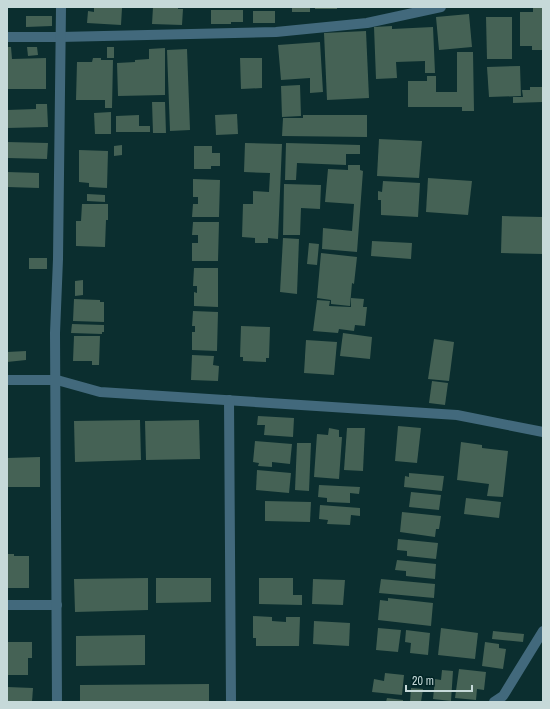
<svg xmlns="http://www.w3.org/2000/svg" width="550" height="709" viewBox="0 0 550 709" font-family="'Archivo Narrow',sans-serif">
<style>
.building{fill:#456255}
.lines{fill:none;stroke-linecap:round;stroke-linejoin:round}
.minor{stroke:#42697c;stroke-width:10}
</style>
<rect width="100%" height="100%" fill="#0b2e2f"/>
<g class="building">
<polygon points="94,7 122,8 121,25 87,23 88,11 94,12"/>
<polygon points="153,7 178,7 178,9 183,9 182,25 152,24"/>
<rect x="292" y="7" width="18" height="5"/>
<rect x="315" y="7" width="22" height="2"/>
<polygon points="533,7 543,7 543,50 532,50 532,46 520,46 520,12 533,12"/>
<polygon points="211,10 243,10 243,22 231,22 231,24 211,24"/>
<rect x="253" y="11" width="22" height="12"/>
<polygon points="469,14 472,47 439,50 436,17"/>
<polygon points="26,16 52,16 52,26 26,27"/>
<polygon points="486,17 512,17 512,59 487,59"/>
<polygon points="392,26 392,29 433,27 435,73 425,73 425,61 396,62 397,78 376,79 374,27"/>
<polygon points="366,31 369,98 327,100 324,33"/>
<polygon points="320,42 323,92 310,93 310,78 281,80 278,45"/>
<polygon points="7,47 11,47 12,59 46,58 46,89 7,89"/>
<polygon points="27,47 37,47 38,55 28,56"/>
<rect x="107" y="47" width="7" height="11"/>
<polygon points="165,48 165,95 118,96 117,63 135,62 135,60 149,59 149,49"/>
<polygon points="187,49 190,130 170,131 167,50"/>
<polygon points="457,52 473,52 474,111 462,111 462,107 408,107 408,81 427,81 427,76 436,76 436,92 457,92"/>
<polygon points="93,58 101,58 101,60 113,60 112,108 105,108 105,100 76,100 77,62 92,62"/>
<polygon points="240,58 262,58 262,88 241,89"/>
<polygon points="520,66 521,96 489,97 487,67"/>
<polygon points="300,85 301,116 282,117 281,86"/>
<polygon points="530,87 543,87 543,102 513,103 513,97 523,97 522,90 530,90"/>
<polygon points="152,102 165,102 166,133 153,133"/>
<polygon points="36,104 47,104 48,127 7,128 7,110 36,109"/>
<polygon points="111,112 111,134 95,134 94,113"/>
<polygon points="237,114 238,134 216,135 215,115"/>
<polygon points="139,115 139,126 150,126 150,132 116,132 116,116"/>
<polygon points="303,115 367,115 367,137 282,136 283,118 303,118"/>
<polygon points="379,139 422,141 419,178 377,176"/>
<polygon points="7,142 48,143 47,159 7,158"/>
<polygon points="245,143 282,144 278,239 268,238 268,243 255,243 255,238 242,237 243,204 253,204 253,191 269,192 270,173 244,172"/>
<polygon points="286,143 360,145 360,154 346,154 346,165 297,163 296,180 285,180"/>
<polygon points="122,145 122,155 114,156 114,146"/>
<polygon points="194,146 212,146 212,153 220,153 220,166 211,166 211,169 194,169"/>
<polygon points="79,150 108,151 107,188 89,187 89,183 79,182"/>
<polygon points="348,165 360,165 360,170 363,171 357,252 322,249 323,228 352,231 354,204 325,202 328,169 348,170"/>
<polygon points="7,172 39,173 39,188 7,187"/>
<polygon points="428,178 472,181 468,215 426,212"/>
<polygon points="193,179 220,180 219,217 192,217 193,204 198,204 198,197 193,197"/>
<polygon points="383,181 420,183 418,217 381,215 381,200 378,200 378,191 382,192"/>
<polygon points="284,184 321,185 320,209 301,208 300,235 283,235"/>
<polygon points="87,194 105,195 105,202 87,201"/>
<polygon points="82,204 108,204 108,220 106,220 105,247 76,246 76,221 81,221"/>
<polygon points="502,216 543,217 543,254 501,253"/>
<polygon points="193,222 219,222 218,261 192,261 192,243 198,243 198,235 192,235"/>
<polygon points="283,238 299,239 297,294 280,292"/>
<polygon points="372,241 412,243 411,259 371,256"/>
<polygon points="309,243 319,244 317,265 307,264"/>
<polygon points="321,253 357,257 354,284 352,283 350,306 331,304 331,300 317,298"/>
<rect x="29" y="258" width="18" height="11"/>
<polygon points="194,268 218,268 218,307 194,306 194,292 197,293 197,286 193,286"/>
<polygon points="83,280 83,295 75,296 75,281"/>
<polygon points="351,298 364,299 363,307 367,307 365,326 355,325 354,331 339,329 338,333 313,331 317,300 330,301 329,306 351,307"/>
<polygon points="74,299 100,300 100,302 104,302 104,322 73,321"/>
<polygon points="193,311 218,312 217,351 192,350 192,332 195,332 195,326 192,326"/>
<polygon points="72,324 104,325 104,332 102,332 102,334 71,333"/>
<polygon points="241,326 270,327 269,358 266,358 266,362 243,361 243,357 240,357"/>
<polygon points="343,333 372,337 370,359 340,356"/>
<polygon points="74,336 100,336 99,365 92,365 92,361 73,361"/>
<polygon points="434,339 454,342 449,381 428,379"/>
<polygon points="306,340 337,342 334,375 304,373"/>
<polygon points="26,351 26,360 7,362 7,352"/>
<polygon points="192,355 214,356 213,365 219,366 218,381 191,380"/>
<polygon points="432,381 448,383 445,405 429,403"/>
<polygon points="258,416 294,418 293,437 264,435 265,425 257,425"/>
<polygon points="140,420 141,460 75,462 74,421"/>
<polygon points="199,420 200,459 146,460 145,421"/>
<polygon points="398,426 421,428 417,463 395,461"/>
<polygon points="329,428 339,430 339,437 342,437 339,479 314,477 317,434 328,435"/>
<polygon points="347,428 365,428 363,471 344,470"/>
<polygon points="255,441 292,444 290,464 272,462 272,467 258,466 259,463 253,462"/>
<polygon points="461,442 482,445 482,448 508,451 503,497 487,496 489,484 457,480"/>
<polygon points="297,443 311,443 309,491 295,490"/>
<polygon points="40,457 40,487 7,487 7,458"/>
<polygon points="257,470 291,473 289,493 256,490"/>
<polygon points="409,473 444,476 442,491 404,487 405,476 409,477"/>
<polygon points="319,485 360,487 359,494 350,493 350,503 327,502 327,498 318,497"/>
<polygon points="411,492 441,495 439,510 409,507"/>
<polygon points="466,498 501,502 499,518 464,514"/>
<polygon points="265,501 311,502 310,522 265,521"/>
<polygon points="320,505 360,508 360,516 351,515 350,525 327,524 328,520 319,519"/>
<polygon points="402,512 441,516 439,529 436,529 435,537 400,532"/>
<polygon points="398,539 438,543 436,559 407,556 407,551 397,550"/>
<polygon points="7,554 14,554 14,556 29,556 29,588 7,588"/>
<polygon points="397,560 436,564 435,579 406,576 406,571 395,570"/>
<polygon points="148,578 148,610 75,612 74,579"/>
<polygon points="156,578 211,578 211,602 156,603"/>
<polygon points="259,578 293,578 293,595 302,595 302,605 259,604"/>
<polygon points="313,579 345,580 343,605 312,604"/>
<polygon points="381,579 435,584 434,598 379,593"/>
<polygon points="388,598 433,603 431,626 378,620 380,600 388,601"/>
<polygon points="253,616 272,617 272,621 286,622 286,617 300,617 299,646 256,646 256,638 253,638"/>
<polygon points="314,621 350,623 349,646 313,644"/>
<polygon points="378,628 401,630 398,652 376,650"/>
<polygon points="441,628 478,633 475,659 438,655"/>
<polygon points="406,630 430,633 428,655 410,653 411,643 405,642"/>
<polygon points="493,631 524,634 523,642 492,639"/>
<polygon points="145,635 145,665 76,666 76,636"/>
<polygon points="7,642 32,642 32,658 28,658 28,675 7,675"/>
<polygon points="485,642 499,644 499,648 506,649 503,669 482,666"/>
<polygon points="459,669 486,672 484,690 477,689 476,700 455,698"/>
<polygon points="442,670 453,671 451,701 433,699 435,679 441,680"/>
<polygon points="385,673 404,675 402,695 372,692 374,679 384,681"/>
<polygon points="209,684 209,701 205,702 80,702 80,685"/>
<polygon points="7,687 33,688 32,702 7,702"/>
<polygon points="411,688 423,689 421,702 410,702"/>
<polygon points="387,698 403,700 403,702 386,702"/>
</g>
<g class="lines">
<g class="minor">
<polyline points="7,37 60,37 276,32 367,23 441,7"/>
<polyline points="7,380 57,380 100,392 457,415 543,432"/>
<polyline points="229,400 231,702"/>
<polyline points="7,605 57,605"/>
<polyline points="57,702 55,333 58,259 61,7"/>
<polyline points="494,702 503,696 543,631"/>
</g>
</g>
<rect width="550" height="709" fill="none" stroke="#c6d9d9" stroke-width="16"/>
<path d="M406 685v6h66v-6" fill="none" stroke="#c6d9d9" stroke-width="2"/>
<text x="412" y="685" font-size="12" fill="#c6d9d9" stroke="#012425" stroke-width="3" paint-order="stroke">20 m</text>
</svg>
